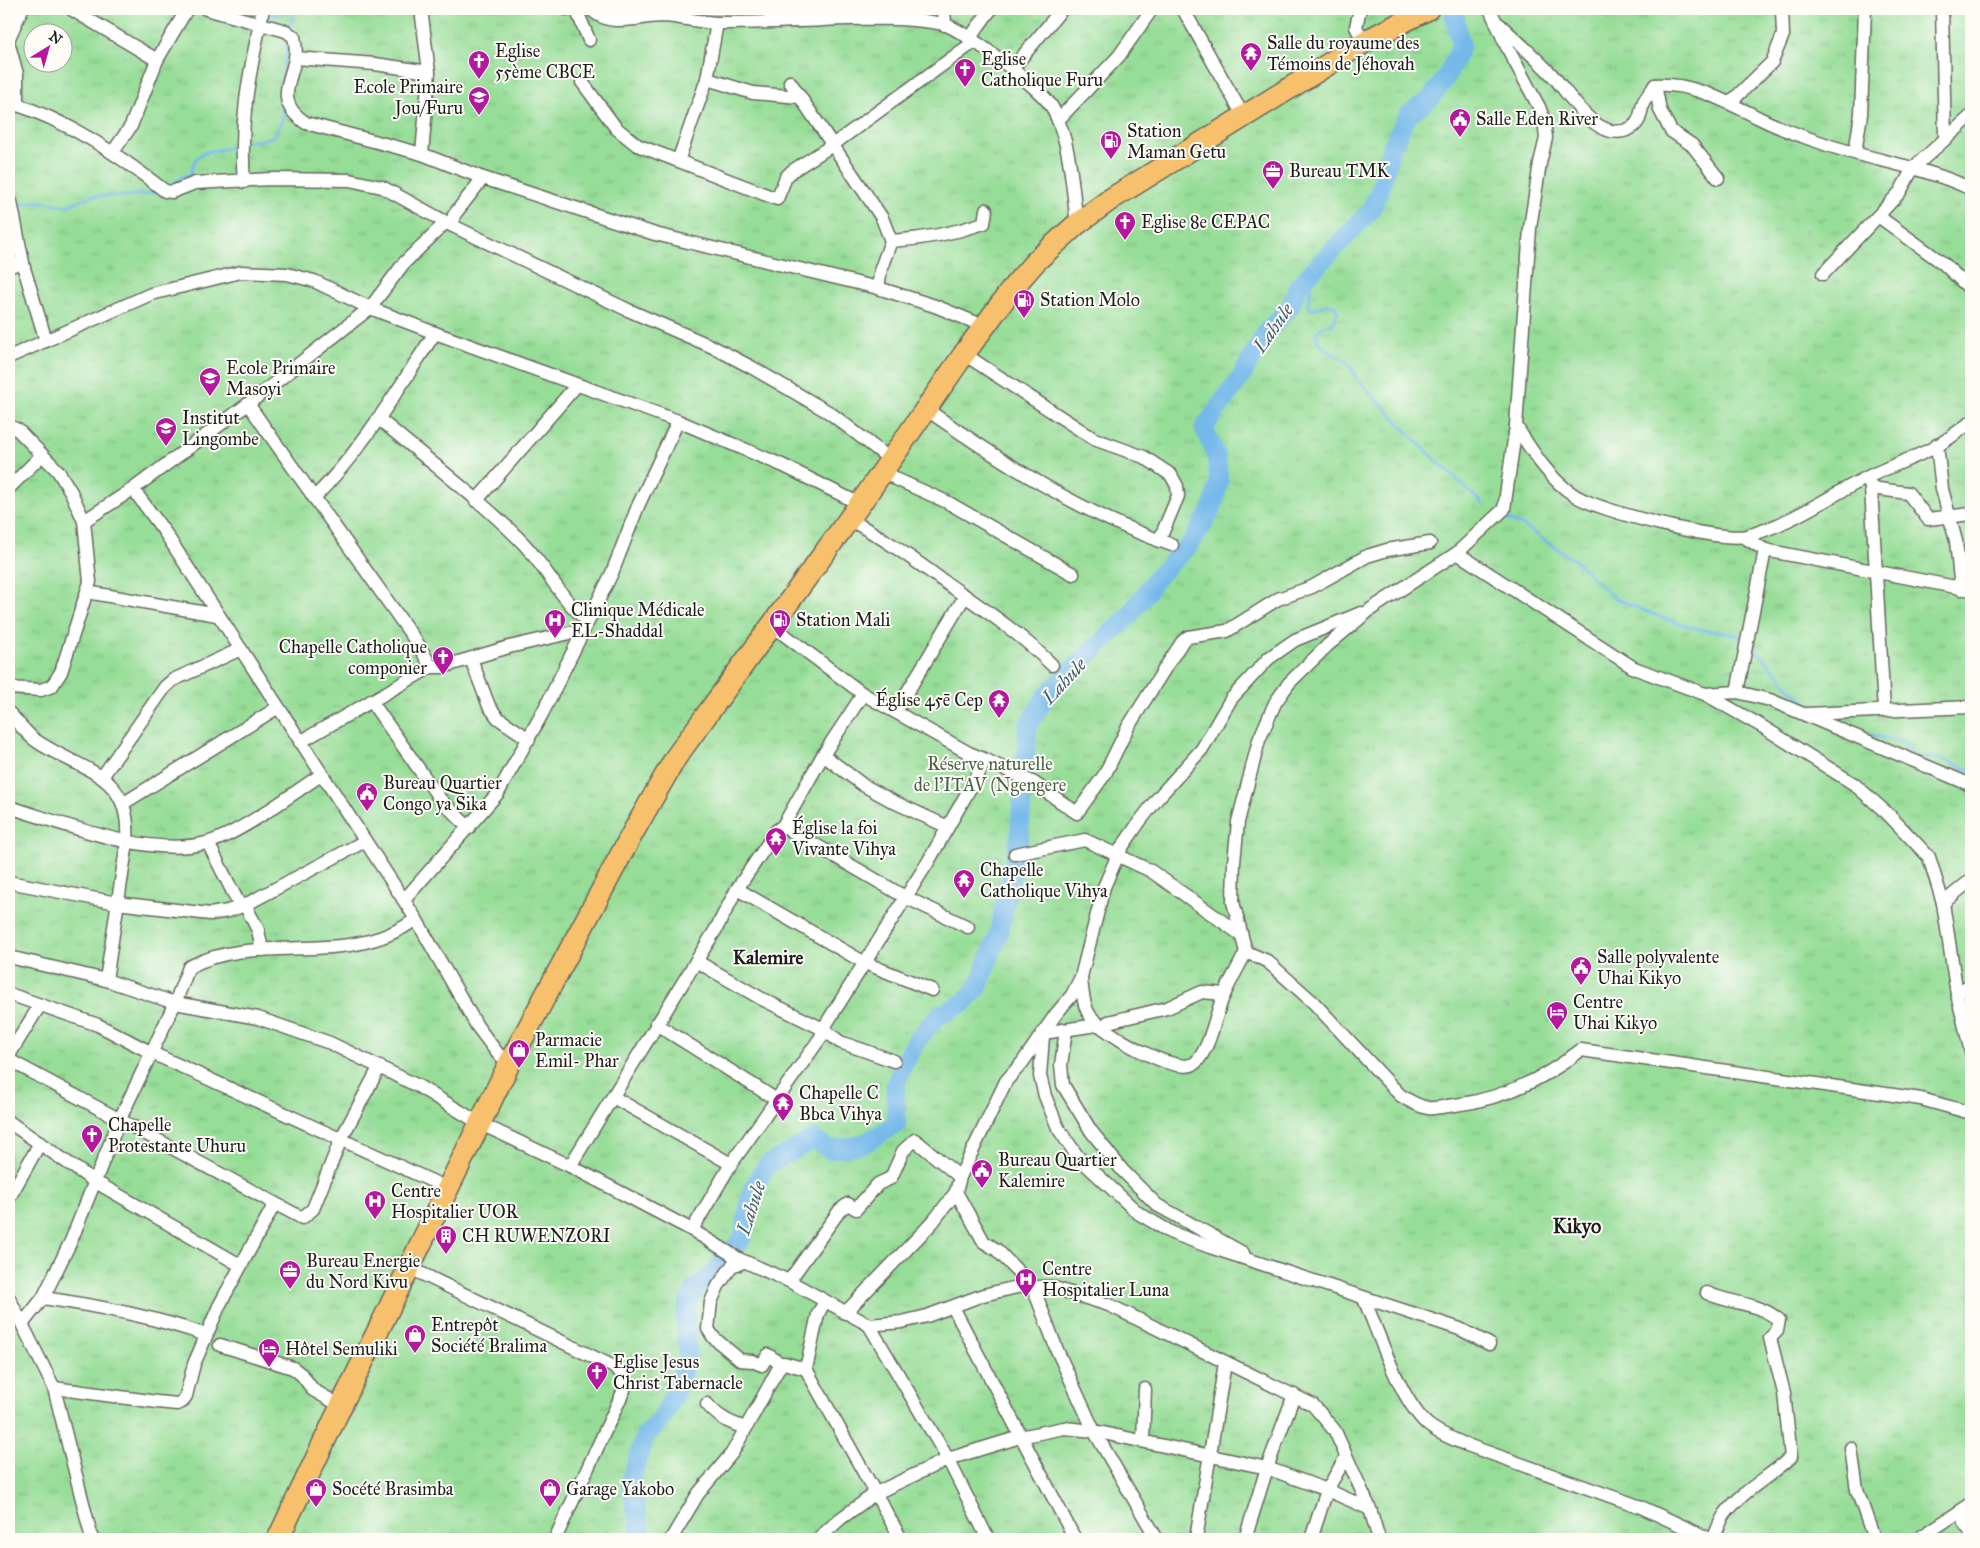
<svg xmlns="http://www.w3.org/2000/svg" width="1980" height="1548" viewBox="0 0 1980 1548" font-family="'IM FELL Great Primer',serif">
<style>
.park{fill:url(#park-tufts);stroke:#597c5a;fill-rule:evenodd}
.lines{fill:none;stroke-linecap:round;stroke-linejoin:round}
.stream{stroke:#74b8ea;stroke-width:3}
.river{stroke:#74b8ea;stroke-width:19}
.minor-casing{stroke:#67665f;stroke-width:15}
.trunk-casing{stroke:#67665f;stroke-width:24}
.minor{stroke:#fff;stroke-width:12}
.trunk{stroke:#f7c06c;stroke-width:21}
.labels{text-anchor:middle;dominant-baseline:central;stroke-width:4;stroke-linejoin:round;paint-order:stroke}
.poi-label{font-size:18px;fill:#1c1c1c;stroke:#fdfcf7;text-anchor:start}
.park-label{font-size:18px;fill:#476047;stroke:#fdfcf7}
.water-label{font-size:19px;font-style:italic;fill:#3f5a6e;stroke:#fdfcf7}
.neighbourhood-label{font-size:19px;font-weight:bold;fill:#1c1c1c;stroke:#fdfcf7}
.quarter-label{font-size:20px;font-weight:bold;fill:#1c1c1c;stroke:#fdfcf7}
</style>
<defs>
<pattern id="park-tufts" width="24" height="20" patternUnits="userSpaceOnUse" patternTransform="scale(1.25)"><rect width="24" height="20" fill="#96dd97"/><path d="M3 7l-1-3M5 7V3M7 7l1-3M15 17l-1-3M17 17v-4M19 17l1-3" fill="none" stroke="#81bd82"/></pattern>
</defs>
<rect width="100%" height="100%" fill="#fdfcf7"/>
<filter id="ink" filterUnits="userSpaceOnUse"><feTurbulence type="fractalNoise" baseFrequency=".02" numOctaves="2"/><feDisplacementMap in="SourceGraphic" scale="10" xChannelSelector="R" yChannelSelector="G"/><feConvolveMatrix kernelMatrix="1 2 1 2 8 2 1 2 1" color-interpolation-filters="sRGB"/></filter>
<filter id="wash" filterUnits="userSpaceOnUse"><feTurbulence type="fractalNoise" baseFrequency=".0096" numOctaves="4" result="noise"/><feDisplacementMap in="SourceGraphic" scale="20" xChannelSelector="R" yChannelSelector="G"/><feGaussianBlur stdDeviation="1.12" result="paint"/><feColorMatrix in="noise" values="0 0 0 0 0 0 0 0 0 0 0 0 0 0 0 0 0 1.4 0 .05"/><feComposite in="paint" operator="in"/></filter>
<g filter="url(#wash)">
<rect width="100%" height="100%" fill="#f3efdb"/>
<path class="park" d="M9,9H1971V1539H9ZM32,32H62V62H32Z"/>
<g class="lines">
<g class="stream">
<polyline points="232,9 259,13"/>
<polyline points="265,14 275,15 294,9"/>
<polyline points="290,28 295,9"/>
<polyline points="282,84 288,37"/>
<polyline points="246,141 259,141 274,136 283,119 281,93"/>
<path d="M170,187L182,177L191,174C194,143 219,155 238,145"/>
<polyline points="14,203 26,204 37,201 66,206 91,196 128,196 160,192"/>
<polyline points="1310,274 1312,280 1308,305 1311,310 1327,304 1335,306 1338,311 1333,324 1324,326 1316,333 1318,342 1333,354 1347,362 1358,380 1418,443 1483,504"/>
<polyline points="1502,517 1522,525 1577,562 1612,597 1662,618 1698,629 1737,635 1744,641"/>
<polyline points="1749,645 1763,657 1791,689 1816,710"/>
<polyline points="1833,718 1863,733 1903,742 1914,755"/>
<polyline points="1921,758 1941,759 1971,770"/>
</g>
<polyline class="river" points="640,1539 640,1526 630,1482 645,1436 662,1419 676,1391 688,1354 685,1317 688,1302 696,1288 715,1273 743,1237 752,1189 767,1165 814,1139 830,1150 863,1144 897,1124 895,1087 902,1068 917,1040 938,1016 965,1002 978,987 998,936 1019,839 1028,726 1048,693 1130,615 1158,576 1191,543 1212,509 1219,483 1216,455 1204,428 1241,377 1267,331 1290,307 1298,286 1371,210 1381,187 1391,148 1409,114 1430,99 1447,76 1461,47 1453,9"/>
</g>
</g>
<g filter="url(#ink)">
<g class="lines">
<g class="minor-casing">
<g id="minor">
<polyline points="71,9 157,60"/>
<path d="M206,9L286,31L294,37C304,72 265,96 306,123L422,154L483,178L655,234L878,288L935,306L984,326"/>
<polyline points="421,9 429,72 422,154"/>
<polyline points="566,9 567,9"/>
<polyline points="576,9 589,40"/>
<path d="M591,9C610,29 639,16 663,16C682,17 700,23 719,23C761,23 803,21 845,19C877,19 911,17 943,24C963,29 1044,90 1053,109C1071,144 1072,186 1077,224"/>
<polyline points="944,9 945,25"/>
<polyline points="1183,9 1244,117"/>
<polyline points="1360,9 1356,27 1364,42"/>
<path d="M1490,9L1507,47L1539,107L1544,120L1546,138L1540,163L1530,228L1516,426L1504,509L1457,553L1371,609L1328,645L1289,683L1275,703L1259,740L1238,822L1234,862L1233,902L1246,952L1267,961L1314,1003L1400,1095C1409,1101 1417,1106 1428,1108C1436,1109 1446,1106 1455,1105C1502,1099 1544,1079 1581,1050L1921,1099L1971,1113"/>
<polyline points="1942,9 1945,139"/>
<path d="M1499,24C1517,41 1535,57 1552,75C1570,94 1598,146 1631,128C1642,122 1640,110 1644,101C1647,96 1652,90 1655,85C1692,82 1727,102 1759,118C1779,128 1801,136 1822,143C1871,161 1924,166 1971,189"/>
<polyline points="9,38 22,9"/>
<polyline points="969,39 991,9"/>
<polyline points="9,45 17,74 17,105"/>
<polyline points="296,58 375,64 429,72"/>
<polyline points="1012,69 1062,9"/>
<polyline points="707,79 753,93 800,97"/>
<polyline points="582,82 616,128 637,145 777,199 786,177 792,171 831,146 974,42"/>
<polyline points="790,82 882,218 891,241 881,268 878,288"/>
<polyline points="1655,85 1660,110 1671,131 1692,145 1718,178"/>
<path d="M9,102C69,121 116,153 165,191L172,192L195,183L272,179L349,180L382,187L453,226L628,310L713,347L751,367L830,413L891,460"/>
<polyline points="1731,102 1772,62 1783,35 1782,9"/>
<polyline points="1971,116 1913,168 1900,192 1878,216 1944,264 1971,290"/>
<polyline points="1058,120 1119,56 1152,9"/>
<polyline points="113,152 131,126 157,60 187,9"/>
<polyline points="1855,153 1861,114 1865,9"/>
<polyline points="678,161 707,79 717,23"/>
<path d="M244,182C239,118 250,71 263,9"/>
<polyline points="11,202 24,268 46,341"/>
<path d="M891,241C922,239 955,233 984,223L986,210"/>
<polyline points="9,266 23,263"/>
<polyline points="1823,274 1878,216"/>
<polyline points="964,354 1094,439 1144,457 1171,475 1177,486 1178,496 1159,541"/>
<polyline points="9,357 151,294 241,272 287,274 314,281 370,308 435,333 678,421 784,466 860,504"/>
<polyline points="248,404 420,647 431,667"/>
<path d="M926,409C1002,462 1084,515 1172,545"/>
<path d="M378,418C425,458 480,499 522,542C546,567 561,600 588,621"/>
<polyline points="9,426 18,430 58,471 71,492 84,521 90,582 61,672 52,686 41,690 9,688"/>
<path d="M1516,426C1532,451 1549,479 1574,495C1598,511 1720,542 1746,536C1789,525 1829,496 1868,477C1890,466 1915,458 1937,446C1949,439 1960,430 1971,422"/>
<polyline points="1937,445 1942,489 1956,541 1961,589"/>
<polyline points="884,470 896,479 947,502 1073,574"/>
<polyline points="1869,482 1871,488 1908,493 1928,519 1971,514"/>
<polyline points="9,488 42,455"/>
<polyline points="1871,488 1884,710"/>
<polyline points="133,489 164,531 416,919 477,1026 498,1054 510,1062"/>
<path d="M314,498C362,450 398,389 435,333"/>
<polyline points="476,501 576,386"/>
<path d="M848,519C883,537 914,560 945,582C982,608 1020,633 1052,665"/>
<polyline points="84,521 133,489 248,404 370,308 404,263 446,222 453,226 454,215 483,178"/>
<polyline points="1744,537 1765,550 1971,590"/>
<polyline points="1457,553 1634,668 1705,694 1763,727 1854,784 1888,814 1929,857 1943,903 1957,994 1971,1052"/>
<polyline points="87,592 217,615"/>
<polyline points="471,659 489,706 498,718 529,739"/>
<polyline points="1737,692 1765,550"/>
<polyline points="1705,694 1737,692 1770,700 1971,785"/>
<polyline points="371,701 440,799 469,828"/>
<polyline points="896,711 965,596"/>
<path d="M9,713C17,721 26,733 35,740C82,773 132,771 127,842L106,980"/>
<polyline points="1806,714 1971,707"/>
<polyline points="300,742 431,667 442,667 509,647 583,630"/>
<polyline points="823,755 863,785 894,802 948,827"/>
<polyline points="986,760 1034,783 1077,813 1105,774 1128,727 1167,665 1182,642 1188,637 1227,631 1278,599 1312,587 1367,556 1387,550 1430,543"/>
<polyline points="102,777 165,687 173,680 241,649"/>
<polyline points="124,803 277,708"/>
<path d="M9,807C66,824 148,858 206,843C237,836 293,793 321,775"/>
<polyline points="783,826 905,897 968,927"/>
<polyline points="208,843 240,906"/>
<polyline points="1015,854 1085,840 1151,871 1240,934"/>
<polyline points="9,882 117,903 210,914 228,911 245,905 365,841"/>
<polyline points="737,889 865,963 932,990"/>
<polyline points="404,900 498,793 543,712 612,573 638,506 678,421"/>
<polyline points="1943,903 1971,880"/>
<polyline points="245,905 258,930 262,950"/>
<polyline points="9,957 106,980 175,1003 258,1018 330,1043 418,1086 479,1123 570,1166 692,1230 739,1259 789,1281 869,1325 902,1322 927,1316 983,1295 1030,1284"/>
<polyline points="696,961 762,999 823,1029 840,1042 894,1061"/>
<path d="M1081,977C1082,989 1083,1005 1089,1014C1099,1031 1177,1077 1195,1063C1211,1049 1215,1012 1225,993C1231,979 1239,966 1246,952"/>
<polyline points="9,994 98,1025 152,1053 447,1188"/>
<polyline points="1957,994 1971,984"/>
<polyline points="656,1024 777,1100"/>
<polyline points="1103,1028 1108,1022 1167,1008 1202,992 1224,994"/>
<polyline points="1066,1030 1061,1065 1063,1085 1091,1131 1123,1171 1157,1205 1243,1253"/>
<polyline points="1043,1033 1097,1025"/>
<polyline points="1043,1036 1040,1076 1045,1096 1058,1128 1078,1157 1138,1213 1172,1233 1210,1247 1460,1329 1489,1344"/>
<polyline points="9,1055 40,1005"/>
<polyline points="9,1060 302,1218 313,1209 341,1139 380,1066"/>
<polyline points="613,1097 731,1164"/>
<polyline points="9,1122 94,1181 240,1265"/>
<polyline points="570,1166 716,929 737,889 777,830 783,826 823,755 863,694"/>
<polyline points="956,1192 984,1242 997,1250 1033,1287 1057,1350 1094,1431 1157,1539"/>
<polyline points="9,1198 40,1143"/>
<polyline points="692,1230 731,1164 821,1037 823,1029 928,862 986,760 969,753 863,694 770,624"/>
<polyline points="742,1261 739,1264 734,1263 718,1286 711,1302 708,1329 714,1338 740,1360 752,1361 762,1365 768,1355 781,1364"/>
<path d="M408,1267L618,1369C623,1377 625,1380 624,1390L555,1539"/>
<polyline points="789,1281 840,1210 848,1204 856,1209 878,1184 891,1178 903,1151 915,1140 960,1177"/>
<polyline points="1033,1287 1051,1287 1109,1305 1313,1405 1335,1431 1370,1509 1379,1539"/>
<path d="M1707,1293C1733,1305 1756,1301 1779,1320L1777,1331L1770,1338L1784,1393L1791,1457C1770,1477 1743,1490 1725,1514C1720,1521 1717,1531 1713,1539"/>
<polyline points="9,1298 54,1388 92,1539"/>
<path d="M43,1298C99,1306 152,1316 206,1335"/>
<path d="M1364,1299C1379,1334 1399,1397 1426,1423C1437,1433 1453,1439 1467,1445L1641,1507L1710,1539"/>
<polyline points="825,1301 818,1314 806,1369 901,1539"/>
<polyline points="953,1307 1075,1539"/>
<polyline points="845,1313 932,1223 956,1192 960,1177 1006,1081 1022,1063 1056,1014 1072,995 1081,977 1104,887 1120,850 1140,821 1157,799 1202,749 1231,699 1269,658 1295,640 1361,613"/>
<path d="M23,1323L43,1298L71,1241L119,1121L175,1003L189,967C260,930 347,970 416,919"/>
<polyline points="869,1325 948,1459 988,1539"/>
<polyline points="220,1345 293,1368 302,1375 313,1390 341,1406"/>
<polyline points="781,1364 784,1363 806,1369"/>
<polyline points="54,1388 157,1402 177,1404 182,1402 186,1396 194,1364 219,1306 274,1205"/>
<path d="M707,1404C718,1417 729,1423 746,1428"/>
<polyline points="1143,1441 1145,1389"/>
<polyline points="1851,1448 1857,1490 1874,1539"/>
<polyline points="1960,1513 1971,1533"/>
<polyline points="671,1539 698,1494 732,1453 781,1364"/>
<polyline points="818,1539 840,1519 876,1493 948,1459 1020,1437 1064,1428 1094,1431 1267,1468 1327,1490 1370,1509"/>
<polyline points="1196,1539 1225,1363"/>
<polyline points="1245,1539 1267,1468 1294,1395"/>
<polyline points="1311,1539 1327,1490 1346,1457"/>
<polyline points="1918,1539 1971,1504"/>
</g>
</g>
<g class="trunk-casing">
<polyline id="trunk" points="278,1539 341,1406 510,1062 632,834 676,757 860,504 964,354 1015,285 1036,261 1077,224 1111,199 1364,42 1428,9"/>
</g>
<use href="#minor" class="minor"/>
<use href="#trunk" class="trunk"/>
</g>
</g>
<defs>
<g id="temple-pin" transform="scale(1.125)"><path d="M0 17L-7.5 6A9.5 9.5 0 1 1 7.5 6Z" fill="#b5179e" stroke="#fdfcf7"/><path d="M0-6L5-2H3V0L6.5 2.5H4V6H1.5V3h-3V6H-4V2.5H-6.5L-3 0V-2H-5Z" fill="#fff"/></g>
<g id="church-pin" transform="scale(1.125)"><path d="M0 17L-7.5 6A9.5 9.5 0 1 1 7.5 6Z" fill="#b5179e" stroke="#fdfcf7"/><path d="M-1.2-6h2.4v3.5h3.3v2.4h-3.3V6h-2.4V-.1h-3.3v-2.4h3.3Z" fill="#fff"/></g>
<g id="school-pin" transform="scale(1.125)"><path d="M0 17L-7.5 6A9.5 9.5 0 1 1 7.5 6Z" fill="#b5179e" stroke="#fdfcf7"/><path d="M0-5L7-2L0 1L-7-2ZM-4 1L0 2.5L4 1V4Q0 6-4 4Z" fill="#fff"/></g>
<g id="civic-pin" transform="scale(1.125)"><path d="M0 17L-7.5 6A9.5 9.5 0 1 1 7.5 6Z" fill="#b5179e" stroke="#fdfcf7"/><path d="M-.6-6.5H3V-4.5H.6V-3L4-1V1h2V6H-6V1h2V-1L-.6-3ZM-1.2 2.5V6h2.4V2.5Z" fill="#fff"/></g>
<g id="fuel-pin" transform="scale(1.125)"><path d="M0 17L-7.5 6A9.5 9.5 0 1 1 7.5 6Z" fill="#b5179e" stroke="#fdfcf7"/><path d="M-5.5-6h7V0h2V4h1.3V-2.5L3-4.5l.8-.8L6-3V5H2.5V1h-1V6h-7ZM-4.2-4.7v3.2H.2V-4.7Z" fill="#fff"/></g>
<g id="office-pin" transform="scale(1.125)"><path d="M0 17L-7.5 6A9.5 9.5 0 1 1 7.5 6Z" fill="#b5179e" stroke="#fdfcf7"/><path d="M-6-3h4V-5.5h4V-3h4V5H-6ZM-1-4.5V-3h2v-1.5ZM-6 0V1H6V0Z" fill="#fff"/></g>
<g id="hospital-pin" transform="scale(1.125)"><path d="M0 17L-7.5 6A9.5 9.5 0 1 1 7.5 6Z" fill="#b5179e" stroke="#fdfcf7"/><path d="M-5-5h3v3.5h4V-5h3V5h-3V1.5h-4V5h-3Z" fill="#fff"/></g>
<g id="hotel-pin" transform="scale(1.125)"><path d="M0 17L-7.5 6A9.5 9.5 0 1 1 7.5 6Z" fill="#b5179e" stroke="#fdfcf7"/><path d="M-6-4.5h1.5V1H6V5H4.5V3h-9V5H-6ZM-4 0a1.8 1.8 0 1 1 3.6 0ZM.5 0V-2.5h3Q6-2.5 6 0Z" fill="#fff"/></g>
<g id="shop-pin" transform="scale(1.125)"><path d="M0 17L-7.5 6A9.5 9.5 0 1 1 7.5 6Z" fill="#b5179e" stroke="#fdfcf7"/><path d="M-5-2.5h2.3a2.7 3.5 0 0 1 5.4 0H5L5.5 6h-11ZM-1.5-2.5h3a1.5 2.3 0 0 0-3 0Z" fill="#fff"/></g>
<g id="building-pin" transform="scale(1.125)"><path d="M0 17L-7.5 6A9.5 9.5 0 1 1 7.5 6Z" fill="#b5179e" stroke="#fdfcf7"/><path d="M-4-6H4V6H1V3H-1V6H-4ZM-2.5-4.3h1.7v1.8h-1.7ZM.8-4.3h1.7v1.8H.8ZM-2.5-1h1.7V.8h-1.7ZM.8-1h1.7V.8H.8Z" fill="#fff"/></g>
</defs>
<g fill-rule="evenodd">
<use href="#temple-pin" x="1251" y="53"/>
<use href="#church-pin" x="479" y="61"/>
<use href="#church-pin" x="965" y="69"/>
<use href="#school-pin" x="479" y="97"/>
<use href="#civic-pin" x="1460" y="119"/>
<use href="#fuel-pin" x="1111" y="141"/>
<use href="#office-pin" x="1273" y="171"/>
<use href="#church-pin" x="1125" y="222"/>
<use href="#fuel-pin" x="1024" y="300"/>
<use href="#school-pin" x="210" y="378"/>
<use href="#school-pin" x="166" y="428"/>
<use href="#hospital-pin" x="555" y="620"/>
<use href="#fuel-pin" x="780" y="620"/>
<use href="#church-pin" x="443" y="657"/>
<use href="#temple-pin" x="999" y="700"/>
<use href="#civic-pin" x="367" y="793"/>
<use href="#temple-pin" x="776" y="838"/>
<use href="#temple-pin" x="964" y="880"/>
<use href="#civic-pin" x="1581" y="967"/>
<use href="#hotel-pin" x="1557" y="1012"/>
<use href="#shop-pin" x="519" y="1050"/>
<use href="#temple-pin" x="783" y="1103"/>
<use href="#church-pin" x="92" y="1135"/>
<use href="#civic-pin" x="982" y="1170"/>
<use href="#hospital-pin" x="375" y="1201"/>
<use href="#building-pin" x="446" y="1236"/>
<use href="#office-pin" x="290" y="1271"/>
<use href="#hospital-pin" x="1026" y="1279"/>
<use href="#shop-pin" x="415" y="1335"/>
<use href="#hotel-pin" x="269" y="1349"/>
<use href="#church-pin" x="597" y="1372"/>
<use href="#shop-pin" x="316" y="1489"/>
<use href="#shop-pin" x="550" y="1489"/>
</g>
<g class="labels">
<g class="poi-label">
<text x="1267" y="43">Salle du royaume des<tspan x="1267" dy="21">Témoins de Jéhovah</tspan></text>
<text x="495" y="51">Eglise<tspan x="495" dy="21">55ème CBCE</tspan></text>
<text x="981" y="59">Eglise<tspan x="981" dy="21">Catholique Furu</tspan></text>
<text x="463" y="87" text-anchor="end">Ecole Primaire<tspan x="463" dy="21">Jou/Furu</tspan></text>
<text x="1476" y="119">Salle Eden River</text>
<text x="1127" y="131">Station<tspan x="1127" dy="21">Maman Getu</tspan></text>
<text x="1289" y="171">Bureau TMK</text>
<text x="1141" y="222">Eglise 8e CEPAC</text>
<text x="1040" y="300">Station Molo</text>
<text x="226" y="368">Ecole Primaire<tspan x="226" dy="21">Masoyi</tspan></text>
<text x="182" y="418">Institut<tspan x="182" dy="21">Lingombe</tspan></text>
<text x="571" y="610">Clinique Médicale<tspan x="571" dy="21">EL-Shaddal</tspan></text>
<text x="796" y="620">Station Mali</text>
<text x="427" y="647" text-anchor="end">Chapelle Catholique<tspan x="427" dy="21">componier</tspan></text>
<text x="983" y="700" text-anchor="end">Église 45ē Cep</text>
<text x="383" y="783">Bureau Quartier<tspan x="383" dy="21">Congo ya Sika</tspan></text>
<text x="792" y="828">Église la foi<tspan x="792" dy="21">Vivante Vihya</tspan></text>
<text x="980" y="870">Chapelle<tspan x="980" dy="21">Catholique Vihya</tspan></text>
<text x="1597" y="957">Salle polyvalente<tspan x="1597" dy="21">Uhai Kikyo</tspan></text>
<text x="1573" y="1002">Centre<tspan x="1573" dy="21">Uhai Kikyo</tspan></text>
<text x="535" y="1040">Parmacie<tspan x="535" dy="21">Emil- Phar</tspan></text>
<text x="799" y="1093">Chapelle C<tspan x="799" dy="21">Bbca Vihya</tspan></text>
<text x="108" y="1125">Chapelle<tspan x="108" dy="21">Protestante Uhuru</tspan></text>
<text x="998" y="1160">Bureau Quartier<tspan x="998" dy="21">Kalemire</tspan></text>
<text x="391" y="1191">Centre<tspan x="391" dy="21">Hospitalier UOR</tspan></text>
<text x="462" y="1236">CH RUWENZORI</text>
<text x="306" y="1261">Bureau Energie<tspan x="306" dy="21">du Nord Kivu</tspan></text>
<text x="1042" y="1269">Centre<tspan x="1042" dy="21">Hospitalier Luna</tspan></text>
<text x="431" y="1325">Entrepôt<tspan x="431" dy="21">Société Bralima</tspan></text>
<text x="285" y="1349">Hôtel Semuliki</text>
<text x="613" y="1362">Eglise Jesus<tspan x="613" dy="21">Christ Tabernacle</tspan></text>
<text x="332" y="1489">Socété Brasimba</text>
<text x="566" y="1489">Garage Yakobo</text>
</g>
<g class="park-label">
<text x="990" y="764">Réserve naturelle<tspan x="990" dy="21">de l'ITAV (Ngengere</tspan></text>
</g>
<g class="water-label">
<text transform="translate(1273 328) rotate(-55)">Lahule</text>
<text transform="translate(1064 681) rotate(-47)">Lahule</text>
<text transform="translate(751 1208) rotate(-72)">Lahule</text>
</g>
<g class="neighbourhood-label">
<text x="768" y="957">Kalemire</text>
</g>
<g class="quarter-label">
<text x="1577" y="1226">Kikyo</text>
</g>
</g>
<rect width="1980" height="1548" fill="none" stroke="#fdfcf7" stroke-width="30"/>
<g transform="translate(48 48) rotate(37)"><circle r="24" fill="#fdfcf7" stroke="#a3a29f"/>
<path d="M0-4L9 19L0 12L-9 19Z" fill="#b5179e"/>
<text y="-8" font-size="14" font-weight="bold" text-anchor="middle" fill="#1c1c1c">N</text>
</g>
</svg>
